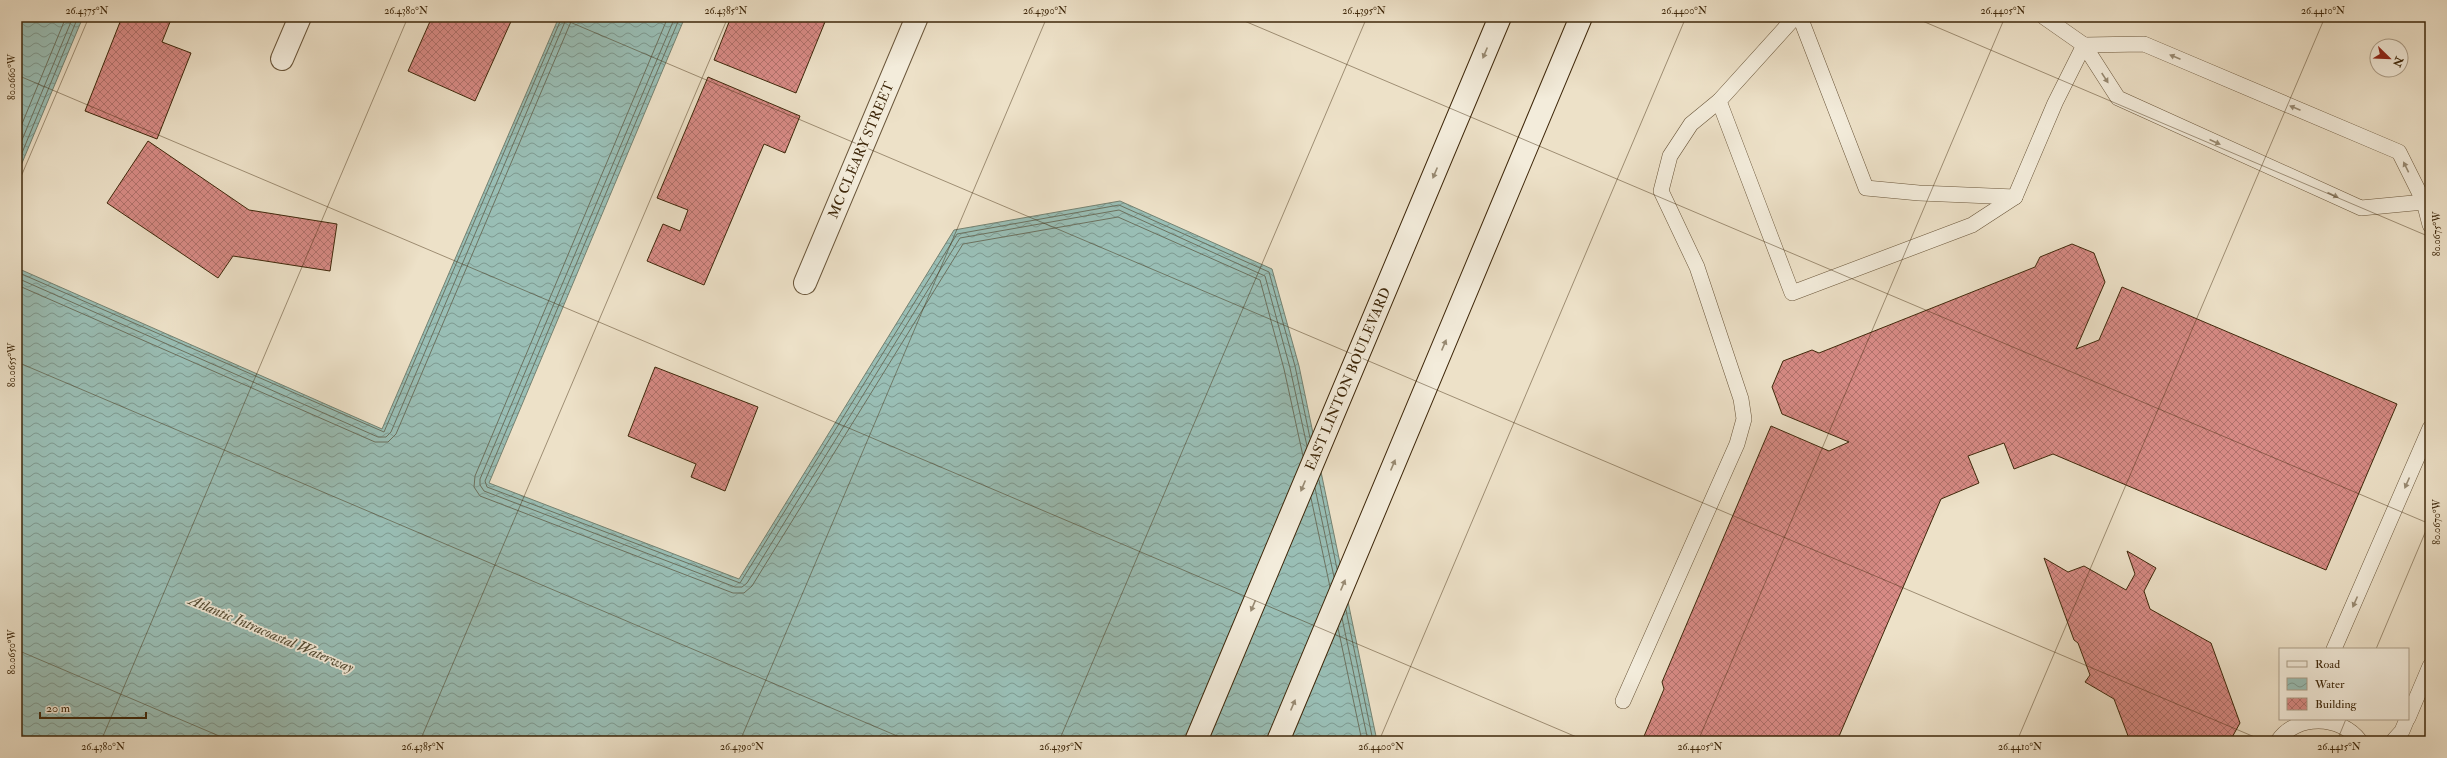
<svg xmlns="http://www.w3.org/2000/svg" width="2447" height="758" viewBox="0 0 2447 758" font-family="'IM FELL Double Pica',serif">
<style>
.water{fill:url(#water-waves);stroke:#758271}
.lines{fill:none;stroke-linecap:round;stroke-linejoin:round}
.shore{stroke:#6c7260;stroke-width:1}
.building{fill:url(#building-cross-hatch);stroke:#3e270a}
.service-casing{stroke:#6a563a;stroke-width:16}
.minor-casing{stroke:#6a563a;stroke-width:24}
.secondary-casing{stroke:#3e270a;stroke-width:24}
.service{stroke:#f3ecdb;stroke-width:15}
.minor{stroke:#f3ecdb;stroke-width:22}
.secondary{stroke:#f3ecdb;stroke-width:22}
.oneway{fill:#988a72}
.ticks{fill:none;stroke:#3e270a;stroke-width:1;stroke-opacity:0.45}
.labels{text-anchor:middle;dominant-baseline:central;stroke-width:3.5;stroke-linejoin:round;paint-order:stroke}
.street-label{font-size:14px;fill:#3e270a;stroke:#f3ecdb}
.water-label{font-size:15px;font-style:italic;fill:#554d35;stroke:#f3ecdb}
.neatline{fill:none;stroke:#3e270a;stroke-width:1.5}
.ticks-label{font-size:10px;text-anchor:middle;fill:#3e270a}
</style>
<defs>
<pattern id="water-waves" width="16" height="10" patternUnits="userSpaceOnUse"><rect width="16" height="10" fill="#99beb5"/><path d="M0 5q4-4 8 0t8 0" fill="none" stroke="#7e9a91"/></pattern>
<pattern id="building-cross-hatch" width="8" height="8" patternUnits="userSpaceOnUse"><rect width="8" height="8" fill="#d78a85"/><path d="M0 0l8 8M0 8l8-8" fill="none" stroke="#b0716b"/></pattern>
</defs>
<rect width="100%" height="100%" fill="#ede1c8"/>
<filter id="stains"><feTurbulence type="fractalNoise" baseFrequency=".005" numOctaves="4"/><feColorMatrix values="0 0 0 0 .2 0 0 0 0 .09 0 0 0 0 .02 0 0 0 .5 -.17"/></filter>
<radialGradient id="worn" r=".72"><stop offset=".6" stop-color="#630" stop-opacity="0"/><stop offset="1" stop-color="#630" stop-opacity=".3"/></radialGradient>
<g class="water">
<polygon points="17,17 83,17 17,175"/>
<polygon points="559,17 685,17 489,483 739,579 954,230 1120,201 1272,269 1299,366 1377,741 17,741 17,268 382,429"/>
</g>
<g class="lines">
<g class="shore">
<polyline points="668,17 475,476 474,487 480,496 733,593 744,593 752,586 963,244 1118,217 1260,280 1284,369 1303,456"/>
<polyline points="675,17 480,479 480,485 484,491 735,587 742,587 747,583 960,238 1119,210 1265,276 1290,368 1307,446"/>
<polyline points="680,17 485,481 487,487 740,583 957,234 1119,205 1269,272 1295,366 1310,438"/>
<polyline points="17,136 66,17"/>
<polyline points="17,152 73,17"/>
<polyline points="17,165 78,17"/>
<polyline points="17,272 384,432 562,17"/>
<polyline points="17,278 378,437 386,437 391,432 567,17"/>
<polyline points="17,285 375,442 388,442 396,434 573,17"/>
<polyline points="1319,480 1337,569"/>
<polyline points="1315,488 1334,577"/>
<polyline points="1311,498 1330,587"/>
<polyline points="1346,610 1373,741"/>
<polyline points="1342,618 1368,741"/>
<polyline points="1338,628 1362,741"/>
</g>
</g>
<g class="building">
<polygon points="122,17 172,17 162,42 191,53 157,139 85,111"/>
<polygon points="432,17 513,17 475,101 408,71"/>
<polygon points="731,17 827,17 796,93 714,60"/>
<polygon points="708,77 800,116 785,153 764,144 704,285 647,261 663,224 680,231 688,210 657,198"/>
<polygon points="148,141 249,210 337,224 330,271 233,256 218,278 107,203"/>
<polygon points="2072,244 2094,253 2105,282 2076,349 2099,340 2122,287 2397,404 2326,570 2053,454 2014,469 2004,443 1968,456 1979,483 1941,499 1837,741 1642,741 1664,689 1662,682 1771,426 1829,451 1849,442 1782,414 1772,387 1783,361 1812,350 1819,353 2035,267 2040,257"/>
<polygon points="655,367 758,407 725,491 691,477 696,464 628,436"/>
<polygon points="2127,551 2156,568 2144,591 2150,609 2211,643 2240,723 2230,741 2130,741 2114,699 2085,682 2090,675 2078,643 2074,640 2044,558 2068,572 2084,566 2126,590 2135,574"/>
</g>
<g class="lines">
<g class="service-casing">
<g id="service">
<polyline points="1795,17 1719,101 1792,293 1972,225 2015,197 2055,103 2084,45"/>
<polyline points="1800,17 1866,188 1919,193 2015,197"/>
<polyline points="2044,17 2084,45 2118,98 2361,208 2424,202 2430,196"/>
<polyline points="2084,45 2144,44 2399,152 2424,202 2430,225"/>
<polyline points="2334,649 2430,428"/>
<polyline points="1623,701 1737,444 1744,419 1741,399 1697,267 1661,191 1670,156 1691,124 1719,101"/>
<polyline points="2408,718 2430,666"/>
<path d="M2278,741C2296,714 2341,715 2360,741"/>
<polyline points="2393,741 2402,731 2407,719"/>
</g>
</g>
<g class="minor-casing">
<g id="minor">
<polyline points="282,59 300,17"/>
<polyline points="805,283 917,17"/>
</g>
</g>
<g class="secondary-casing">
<g id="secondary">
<polyline points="1196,741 1500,17"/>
<polyline points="1278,741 1581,17"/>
</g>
</g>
<use href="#service" class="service"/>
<use href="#minor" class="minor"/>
<use href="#secondary" class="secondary"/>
</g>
<defs><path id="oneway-solid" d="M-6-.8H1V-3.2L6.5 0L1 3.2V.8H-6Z"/></defs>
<g class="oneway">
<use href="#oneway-solid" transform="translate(1485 53) rotate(113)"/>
<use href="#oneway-solid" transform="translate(2175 57) rotate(-157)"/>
<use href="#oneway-solid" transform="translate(2105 78) rotate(57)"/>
<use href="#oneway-solid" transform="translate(2295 108) rotate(-157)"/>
<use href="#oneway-solid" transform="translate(2215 142) rotate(24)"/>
<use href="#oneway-solid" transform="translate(2406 167) rotate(-116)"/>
<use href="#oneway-solid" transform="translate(1435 173) rotate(113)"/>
<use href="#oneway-solid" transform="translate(2333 195) rotate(24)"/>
<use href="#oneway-solid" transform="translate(1444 345) rotate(-67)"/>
<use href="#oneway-solid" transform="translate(1393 465) rotate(-67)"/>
<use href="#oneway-solid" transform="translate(2407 483) rotate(114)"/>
<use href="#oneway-solid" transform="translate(1303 486) rotate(113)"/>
<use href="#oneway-solid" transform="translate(1343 585) rotate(-67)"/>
<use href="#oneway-solid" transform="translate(2355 602) rotate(114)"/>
<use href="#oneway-solid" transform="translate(1253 606) rotate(113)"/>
<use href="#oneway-solid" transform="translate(1293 705) rotate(-67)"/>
</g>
<path class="ticks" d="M558,17L2264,741M1235,17L2430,524M1913,17L2430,237M17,75L1586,741M17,186L89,17M17,362L909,741M2376,649L2430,521M17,650L231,741M101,741L408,17M420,741L728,17M740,741L1047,17M1059,741L1367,17M1379,741L1686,17M1698,741L2005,17M2017,741L2325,17M2337,741L2346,719"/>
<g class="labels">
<g class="street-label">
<text transform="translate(861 150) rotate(-67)">MC CLEARY STREET</text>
<text transform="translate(1348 379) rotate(-67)">EAST LINTON BOULEVARD</text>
</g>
<g class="water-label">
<text transform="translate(271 634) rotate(23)">Atlantic Intracoastal Waterway</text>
</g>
</g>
<rect width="2447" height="758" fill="none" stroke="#ede1c8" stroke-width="44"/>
<rect x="2279" y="648" width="130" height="72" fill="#f3ecdb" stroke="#ab9d87"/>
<rect x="2287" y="661" width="20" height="6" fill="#f3ecdb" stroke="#ab9d87"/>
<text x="2315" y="668" font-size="12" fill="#3e270a">Road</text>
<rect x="2287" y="678" width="20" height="12" fill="url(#water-waves)" stroke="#ab9d87"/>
<text x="2315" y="688" font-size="12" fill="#3e270a">Water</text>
<rect x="2287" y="698" width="20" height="12" fill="url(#building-cross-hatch)" stroke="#ab9d87"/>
<text x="2315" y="708" font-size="12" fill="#3e270a">Building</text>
<g transform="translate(2389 58) rotate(113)"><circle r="19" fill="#f3ecdb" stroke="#ab9d87"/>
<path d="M0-3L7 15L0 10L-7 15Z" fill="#8f2418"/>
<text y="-6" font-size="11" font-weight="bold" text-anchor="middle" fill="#3e270a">N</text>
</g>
<path d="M40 712v6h106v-6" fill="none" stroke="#3e270a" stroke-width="2"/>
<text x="46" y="712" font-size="12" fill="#3e270a" stroke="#f3ecdb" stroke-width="3" paint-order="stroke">20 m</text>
<rect x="22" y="22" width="2403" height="714" class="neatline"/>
<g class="ticks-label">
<text x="87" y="14">26.4375°N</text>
<text x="406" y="14">26.4380°N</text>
<text x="726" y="14">26.4385°N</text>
<text x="1045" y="14">26.4390°N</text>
<text x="1364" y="14">26.4395°N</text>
<text x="1684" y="14">26.4400°N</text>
<text x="2003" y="14">26.4405°N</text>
<text x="2323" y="14">26.4410°N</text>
<text transform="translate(11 77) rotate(-90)" y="4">80.0660°W</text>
<text transform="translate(2436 234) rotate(-90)" y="4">80.0675°W</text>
<text transform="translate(11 365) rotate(-90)" y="4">80.0655°W</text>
<text transform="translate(2436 522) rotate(-90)" y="4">80.0670°W</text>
<text transform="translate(11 652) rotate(-90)" y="4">80.0650°W</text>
<text x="103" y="750">26.4380°N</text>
<text x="423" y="750">26.4385°N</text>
<text x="742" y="750">26.4390°N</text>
<text x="1061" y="750">26.4395°N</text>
<text x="1381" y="750">26.4400°N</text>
<text x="1700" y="750">26.4405°N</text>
<text x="2020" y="750">26.4410°N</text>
<text x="2339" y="750">26.4415°N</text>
</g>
<rect width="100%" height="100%" filter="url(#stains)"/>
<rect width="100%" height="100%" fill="url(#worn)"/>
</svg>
